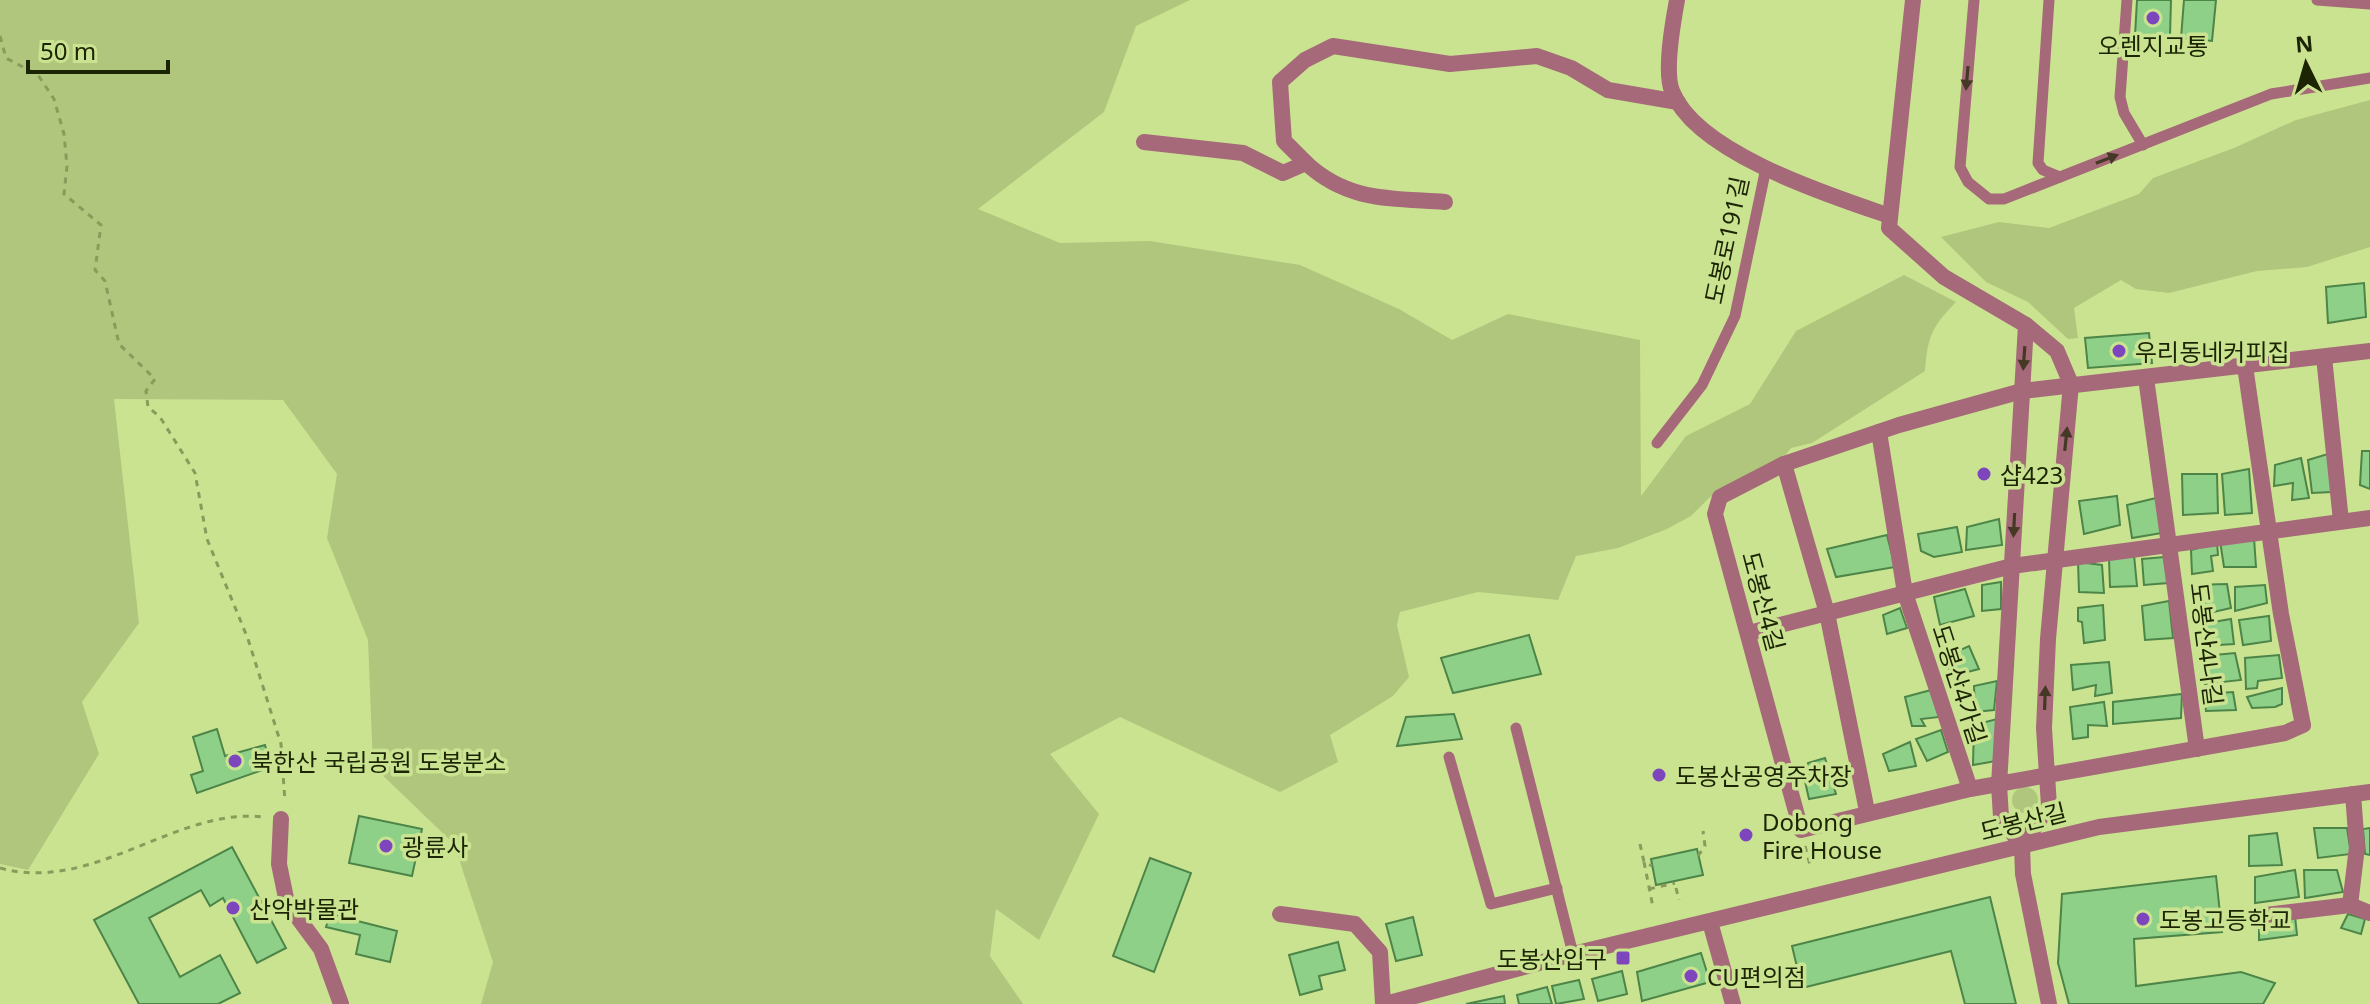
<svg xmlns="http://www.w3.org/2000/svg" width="2370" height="1004" viewBox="0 0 2370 1004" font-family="'Noto Sans','Noto Sans KR',sans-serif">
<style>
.green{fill:#b0c67d}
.building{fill:#8fd088;stroke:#4d8548;stroke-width:2}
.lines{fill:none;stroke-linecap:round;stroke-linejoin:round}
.path{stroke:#889b5b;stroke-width:3;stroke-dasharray:6 6;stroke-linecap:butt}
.lane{stroke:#a66979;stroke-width:11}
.street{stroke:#a66979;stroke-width:16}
.oneway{fill:#453926}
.poi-dot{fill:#7e46bc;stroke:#cae391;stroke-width:3}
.labels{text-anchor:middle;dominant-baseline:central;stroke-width:7;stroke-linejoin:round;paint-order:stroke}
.poi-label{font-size:24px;fill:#1c2403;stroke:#cae391;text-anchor:start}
.street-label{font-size:24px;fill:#1c2403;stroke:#cae391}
</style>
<rect width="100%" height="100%" fill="#cae391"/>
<g class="green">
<path d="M0,0H1190L1136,26L1104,112L978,209L1060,243L1150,241L1300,265L1399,309L1452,340L1508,314L1640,340L1641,496L1686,436L1750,404L1796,331L1904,275L1956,302C1931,328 1928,336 1925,371L1812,443L1791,448L1774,469L1710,497L1691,516L1667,529L1618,548L1576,556L1558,600L1478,592L1400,612L1397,625L1409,677L1393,696L1330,735L1338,762L1280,792L1120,717L1050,754L1099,814L1039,940L996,909L990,956L1023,1004H481L493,962L454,844L373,766L368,640L327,538L337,474L283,400L114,399L139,623L82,702L99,754L28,870L0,864Z"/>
<polygon points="2370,100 2370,247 2307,267 2257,271 2169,293 2136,289 2121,280 2074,308 2078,338 2068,339 2028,302 1986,282 1941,237 1999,222 2049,228 2139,194 2153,178 2234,148 2296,120"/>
<circle cx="2025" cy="800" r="13"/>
</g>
<g class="building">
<polygon points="2137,0 2171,0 2170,36 2135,36"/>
<polygon points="2184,0 2216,0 2212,41 2181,38"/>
<polygon points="2364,283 2366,317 2328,323 2326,287"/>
<polygon points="2149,333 2152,363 2088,368 2085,338"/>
<polygon points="2362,451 2370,451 2370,489 2360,485"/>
<polygon points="2331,453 2331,492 2312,493 2308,460"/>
<polygon points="2301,458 2309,498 2292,500 2293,483 2274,486 2275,465"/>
<polygon points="2249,469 2252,513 2225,515 2222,474"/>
<polygon points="2182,474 2217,474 2218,513 2183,515"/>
<polygon points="2117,496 2120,525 2084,534 2079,501"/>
<polygon points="2156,498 2162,533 2132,538 2127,505"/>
<polygon points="1999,519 2002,545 1966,550 1967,527"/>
<polygon points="1957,527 1962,552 1934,557 1921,551 1918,534"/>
<polygon points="1887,535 1895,567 1836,577 1827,549"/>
<polygon points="2254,538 2256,567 2224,567 2220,541"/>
<polygon points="2217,543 2218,555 2211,556 2213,571 2192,574 2191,550"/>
<polygon points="2134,555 2137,586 2110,587 2109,559"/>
<polygon points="2164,557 2168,583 2144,585 2142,559"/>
<polygon points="2078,562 2102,565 2104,593 2079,592"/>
<polygon points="2001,582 2001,609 1982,611 1982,585"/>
<polygon points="2227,584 2231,608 2196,616 2192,585"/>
<polygon points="2265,585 2267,603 2235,611 2235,587"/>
<polygon points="1965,589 1974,616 1940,625 1934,597"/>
<polygon points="2169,601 2173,638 2145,640 2142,606"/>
<polygon points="2103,605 2105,640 2084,643 2082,622 2078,621 2078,608"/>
<polygon points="1900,608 1907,628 1887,634 1883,615"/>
<polygon points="2269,616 2271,641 2243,645 2239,620"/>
<polygon points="2231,619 2234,644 2203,646 2201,624"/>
<polygon points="1529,635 1541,674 1453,693 1441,658"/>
<polygon points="1969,646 1979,669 1952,676 1945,657"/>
<polygon points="2235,653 2241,680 2205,684 2204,656"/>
<polygon points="2279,655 2282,678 2258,681 2257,688 2246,689 2245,658"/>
<polygon points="2109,662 2112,693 2095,696 2096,685 2073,690 2071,665"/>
<polygon points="1997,681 1994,710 1975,712 1974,686"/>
<polygon points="2282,688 2282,704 2275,707 2252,708 2247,697"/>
<polygon points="1931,690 1939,717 1921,719 1925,726 1912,726 1905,697"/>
<polygon points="2233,692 2236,710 2206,711 2204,694"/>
<polygon points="2182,694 2181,718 2113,724 2113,702"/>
<polygon points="2104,702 2107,726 2088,725 2088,737 2073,739 2070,707"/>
<polygon points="1454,714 1462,739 1397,746 1406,717"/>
<polygon points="1997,719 1996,761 1973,765 1974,725"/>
<polygon points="217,729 225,756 265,745 271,767 197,793 191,775 203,771 193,737"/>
<polygon points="1941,730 1948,752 1927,761 1916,739"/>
<polygon points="1910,742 1916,766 1889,771 1883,754"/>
<polygon points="1825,758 1836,794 1809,799 1804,777 1808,763"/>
<polygon points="359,816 422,829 412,876 349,863"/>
<polygon points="2314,828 2347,828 2351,854 2318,858"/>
<polygon points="2370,828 2370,855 2365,854 2363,829"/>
<polygon points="2277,833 2282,865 2249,866 2249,836"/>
<polygon points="232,847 286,948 257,963 223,898 210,906 201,890 149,918 180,977 220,955 240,993 218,1004 139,1004 94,920"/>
<polygon points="1697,849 1703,875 1656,885 1651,859"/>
<polygon points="1150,858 1191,873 1154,972 1113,956"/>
<polygon points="2295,870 2299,897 2255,903 2255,877"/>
<polygon points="2304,870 2337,870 2343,892 2305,898"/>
<polygon points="2216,876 2222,932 2134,939 2136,986 2241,972 2275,983 2263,1004 2069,1004 2058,963 2062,894"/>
<polygon points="1990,897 2016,1004 1965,1004 1951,951 1802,988 1792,946"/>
<polygon points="330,914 397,931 390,962 356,954 360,935 326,927"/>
<polygon points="2348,914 2365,919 2361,934 2341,928"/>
<polygon points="2295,916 2297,935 2259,940 2259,921"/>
<polygon points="1413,917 1422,955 1396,961 1386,924"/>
<polygon points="1338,942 1345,970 1319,976 1322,989 1300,995 1289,955"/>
<polygon points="1701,953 1710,982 1642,1001 1637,972"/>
<polygon points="1622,971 1627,994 1598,1001 1592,979"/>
<polygon points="1579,980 1584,999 1556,1004 1552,986"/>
<polygon points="1547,987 1552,1004 1519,1004 1517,995"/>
<polygon points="1504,996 1505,1004 1466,1004"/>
</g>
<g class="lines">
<g class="path">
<polyline points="0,36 6,58 38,75 54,99 64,134 67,166 64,194 101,225 95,270 105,281 119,344 155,379 146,391 148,407 160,417 195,473 207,539 248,639 281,744 285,802"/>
<polyline points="1640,844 1644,862 1652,866"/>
<polyline points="1805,846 1810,865"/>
<polyline points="1698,856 1705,846 1703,831"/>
<polyline points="1644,862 1653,907"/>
<path d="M0,868C93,894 176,807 263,817"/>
<polyline points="1676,888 1679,900"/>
<polyline points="1649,889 1675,883"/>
</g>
<g class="lane">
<polyline points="1974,0 1960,167 1968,182 1989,199 2004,199 2271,94 2370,78"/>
<polyline points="2049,0 2038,163 2043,170 2060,177"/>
<polyline points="2127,0 2120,97 2124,113 2143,145"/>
<polyline points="2317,0 2370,4"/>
<polyline points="1657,443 1702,385 1735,316 1766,168"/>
<polyline points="1516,728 1573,954"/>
<polyline points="1449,757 1491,904 1557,888"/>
</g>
<g class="street">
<path d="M1677,0C1673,22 1664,71 1672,91C1696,153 1831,196 1890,216"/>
<polyline points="1913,0 1889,228 1944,277 2026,325 2057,351 2071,384 2048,639 2044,728 2049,806 2022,846"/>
<polyline points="1144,142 1243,153 1283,173 1306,163 1284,141 1280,82 1305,60 1333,46 1450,64 1537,56 1571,68 1608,90 1678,102"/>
<path d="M1306,163C1348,202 1391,198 1445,202"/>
<polyline points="2324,357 2341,521"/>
<polyline points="2245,366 2281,614 2303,725 2285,733 1970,789 1801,830 1715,514 1720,497 1784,464 1899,425 2022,391 2370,351"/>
<polyline points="2146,378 2197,749"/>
<polyline points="1879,432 1905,593 1970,789"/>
<polyline points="1784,464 1827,613 1867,811"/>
<polyline points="1749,633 2012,566 2370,518"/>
<polyline points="281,819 279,864 287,903 321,949 341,1004"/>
<polyline points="2022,846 2001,817 1999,785 2026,325"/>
<polyline points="2022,846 2023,874 2049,1004"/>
<polyline points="2350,905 2357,847 2353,794"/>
<polyline points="1280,914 1355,924 1380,952 1383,1004"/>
<polyline points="2257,916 2350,905 2370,913"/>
<polyline points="1710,922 1733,1004"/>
<polyline points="1385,1004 1573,954 2099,827 2370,792"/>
</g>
</g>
<defs><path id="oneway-solid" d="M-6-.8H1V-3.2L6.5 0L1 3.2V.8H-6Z" transform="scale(2)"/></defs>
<g class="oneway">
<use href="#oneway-solid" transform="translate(1967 78) rotate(95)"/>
<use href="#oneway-solid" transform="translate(2107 159) rotate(-21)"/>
<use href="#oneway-solid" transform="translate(2024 358) rotate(94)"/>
<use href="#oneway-solid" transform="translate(2066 439) rotate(-84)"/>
<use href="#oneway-solid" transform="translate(2014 525) rotate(93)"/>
<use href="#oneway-solid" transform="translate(2045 698) rotate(-88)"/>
</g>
<g class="poi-dot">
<circle cx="2153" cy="18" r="8"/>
<circle cx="2119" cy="351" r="8"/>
<circle cx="1984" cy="474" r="8"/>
<circle cx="235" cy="761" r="8"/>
<circle cx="1659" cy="775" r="8"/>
<circle cx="1746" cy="835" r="8"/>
<circle cx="386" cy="846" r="8"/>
<circle cx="233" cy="908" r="8"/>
<circle cx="2143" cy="919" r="8"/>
<rect x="1615" y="950" width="16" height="16" rx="4"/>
<circle cx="1691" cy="976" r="8"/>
</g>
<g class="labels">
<g class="poi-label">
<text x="2153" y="45" text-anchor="middle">오렌지교통</text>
<text x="2135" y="351">우리동네커피집</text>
<text x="2000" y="474">샵423</text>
<text x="251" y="761">북한산 국립공원 도봉분소</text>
<text x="1675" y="775">도봉산공영주차장</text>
<text x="1762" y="821">Dobong<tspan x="1762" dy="28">Fire House</tspan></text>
<text x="402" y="846">광륜사</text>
<text x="249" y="908">산악박물관</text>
<text x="2159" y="919">도봉고등학교</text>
<text x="1607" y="958" text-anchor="end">도봉산입구</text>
<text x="1707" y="976">CU편의점</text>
</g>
<g class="street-label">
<text transform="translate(1726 240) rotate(-78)">도봉로191길</text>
<text transform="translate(1764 601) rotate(75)">도봉산4길</text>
<text transform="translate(2207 644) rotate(83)">도봉산4나길</text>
<text transform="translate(1960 684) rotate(72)">도봉산4가길</text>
<text transform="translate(2023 821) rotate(-14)">도봉산길</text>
</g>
</g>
<g transform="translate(2306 64) rotate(355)" stroke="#cae391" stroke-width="6" paint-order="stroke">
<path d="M0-6L14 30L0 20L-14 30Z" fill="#1c2403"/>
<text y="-12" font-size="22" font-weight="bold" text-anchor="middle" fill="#1c2403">N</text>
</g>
<path d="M28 60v12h140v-12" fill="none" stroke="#1c2403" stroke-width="4"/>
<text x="40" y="60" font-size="24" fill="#1c2403" stroke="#cae391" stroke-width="6" paint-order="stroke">50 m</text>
</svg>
